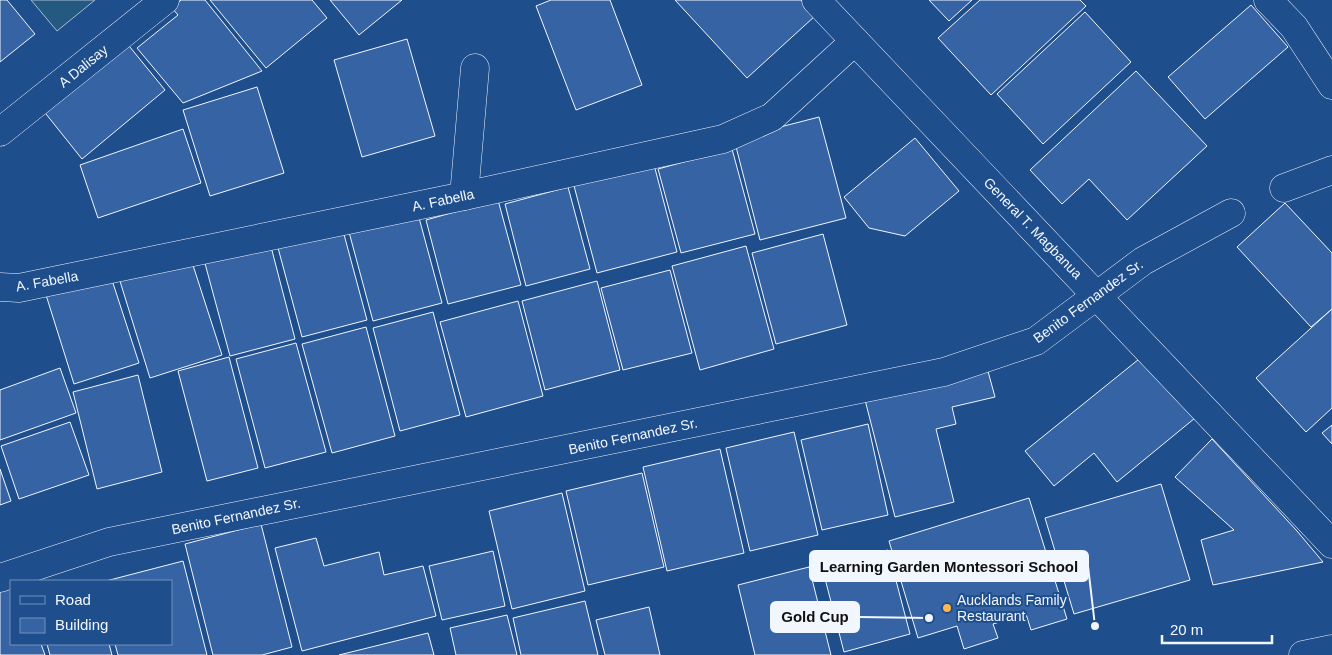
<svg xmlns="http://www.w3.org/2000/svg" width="1332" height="655" viewBox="0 0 1332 655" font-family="Helvetica,sans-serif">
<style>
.green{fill:#245a82;stroke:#a8bbd7}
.building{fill:#3563a3;stroke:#f2f6ff}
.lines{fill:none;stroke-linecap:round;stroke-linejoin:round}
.street-casing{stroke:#f2f6ff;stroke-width:29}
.secondary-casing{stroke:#f2f6ff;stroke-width:29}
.street{stroke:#1f4e8c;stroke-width:28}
.secondary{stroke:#1f4e8c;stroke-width:28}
.poi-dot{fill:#ffb74d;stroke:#1f4e8c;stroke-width:2}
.labels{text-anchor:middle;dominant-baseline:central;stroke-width:4;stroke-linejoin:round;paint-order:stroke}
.street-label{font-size:14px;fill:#f2f6ff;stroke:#1f4e8c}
.poi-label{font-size:14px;fill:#f2f6ff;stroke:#1f4e8c;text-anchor:start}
.leader{fill:none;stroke:#f2f6ff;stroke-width:2}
.callout-dot{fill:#f2f6ff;stroke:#1f4e8c;stroke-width:2}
.callout{fill:#f2f6ff;stroke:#f2f6ff;stroke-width:2}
.callout-label{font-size:15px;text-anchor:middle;font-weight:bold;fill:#111}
</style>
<rect width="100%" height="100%" fill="#1f4e8c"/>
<polygon class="green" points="31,0 95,0 57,31"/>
<g class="building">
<polygon points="0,0 7,0 35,34 0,62"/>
<polygon points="181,0 205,0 262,71 183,103 137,48 178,15 172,8"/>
<polygon points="210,0 312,0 327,18 266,68"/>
<polygon points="330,0 402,0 359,35"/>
<polygon points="551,0 610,0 642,85 576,110 536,6"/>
<polygon points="675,0 801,0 815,16 747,78"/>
<polygon points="929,0 972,0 949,21"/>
<polygon points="980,0 1080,0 1086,6 991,95 938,38"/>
<polygon points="1251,5 1288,47 1205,119 1168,77"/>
<polygon points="1085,12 1131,62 1043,144 997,94"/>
<polygon points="407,39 435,136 362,157 334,60"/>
<polygon points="125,41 165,90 82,159 42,109"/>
<polygon points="1136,71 1207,146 1127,220 1089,179 1062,204 1030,170"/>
<polygon points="257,87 284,173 210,196 183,110"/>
<polygon points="819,117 846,218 760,240 734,139"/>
<polygon points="183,129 201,183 98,218 80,165"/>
<polygon points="915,138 959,191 905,236 869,228 844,197"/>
<polygon points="732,149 755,234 681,253 658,169"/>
<polygon points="653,161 677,252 597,273 573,182"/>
<polygon points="568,187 590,269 526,286 505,204"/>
<polygon points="498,200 521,285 448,304 426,220"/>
<polygon points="1285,203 1332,253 1332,309 1311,327 1237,247"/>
<polygon points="418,214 442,303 373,321 349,232"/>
<polygon points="342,227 367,320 302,337 277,244"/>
<polygon points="823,234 847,325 776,344 752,253"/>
<polygon points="269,239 295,339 230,356 203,256"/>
<polygon points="746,246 774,349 700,370 672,266"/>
<polygon points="190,256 222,355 150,378 119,278"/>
<polygon points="670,270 692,353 623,370 601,288"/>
<polygon points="110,274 139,363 74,384 46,295"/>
<polygon points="597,281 620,370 545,390 522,301"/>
<polygon points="518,301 543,396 466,417 440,322"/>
<polygon points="1332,309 1332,408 1306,432 1256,378"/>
<polygon points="433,312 460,415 400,431 373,328"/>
<polygon points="366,327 395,436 332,453 302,344"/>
<polygon points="296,343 326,452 265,468 236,359"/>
<polygon points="1144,355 1195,418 1117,482 1094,453 1054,486 1025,451"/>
<polygon points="229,357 258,468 207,481 178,371"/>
<polygon points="986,364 995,397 952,407 956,424 936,429 954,502 895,517 864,396"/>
<polygon points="60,368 76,413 0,440 0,390"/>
<polygon points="138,375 162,472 97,489 73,392"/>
<polygon points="70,422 89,475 19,499 1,446"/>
<polygon points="868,424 888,515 822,530 801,440"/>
<polygon points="1332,425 1332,444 1322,433"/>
<polygon points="794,432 818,535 750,551 726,448"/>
<polygon points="1212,439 1297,531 1323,562 1213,585 1201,540 1234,530 1175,477"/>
<polygon points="720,449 744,553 667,571 643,467"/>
<polygon points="0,469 11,501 0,505"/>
<polygon points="642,473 664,567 588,585 566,491"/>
<polygon points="1161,484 1190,580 1074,614 1045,518"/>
<polygon points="562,493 585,591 512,609 489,511"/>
<polygon points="1029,498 1067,619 1031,630 1026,614 993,624 998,638 964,649 957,626 918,638 889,541"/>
<polygon points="261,524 292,647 262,655 213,655 185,544"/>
<polygon points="316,538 324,566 379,552 384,575 423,566 436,616 302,651 275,548"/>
<polygon points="888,550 910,634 844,652 822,567"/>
<polygon points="493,551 505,606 442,620 429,566"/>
<polygon points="183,561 207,655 118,655 115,644 171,644 171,581 106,581"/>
<polygon points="809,567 831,655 755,655 738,585"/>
<polygon points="11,581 11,644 41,644 45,655 0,655 0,584"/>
<polygon points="585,601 598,655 521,655 513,618"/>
<polygon points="649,607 660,655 605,655 596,620"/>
<polygon points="507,615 517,655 456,655 450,628"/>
<polygon points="428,633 434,655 339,655"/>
<polygon points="47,644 109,644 112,655 50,655"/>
</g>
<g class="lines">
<g class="street-casing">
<g id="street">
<polyline points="816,0 1332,544"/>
<polyline points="1268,0 1294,27 1332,85"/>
<polyline points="0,132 165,0"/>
<polyline points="1284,188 1332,170"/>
<polyline points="464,196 475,68"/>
<polyline points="0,287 19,288 464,196 723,139 772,117 855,41"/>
<polyline points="0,578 109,542 944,372 1036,341 1143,261 1231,213"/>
</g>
</g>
<g class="secondary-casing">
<polyline id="secondary" points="1303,655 1332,649"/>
</g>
<use href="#street" class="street"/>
<use href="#secondary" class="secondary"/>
</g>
<circle class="poi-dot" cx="947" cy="608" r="5"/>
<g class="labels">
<g class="street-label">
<text transform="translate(83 66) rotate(-39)">A Dalisay</text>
<text transform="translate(443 200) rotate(-12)">A. Fabella</text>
<text transform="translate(1033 228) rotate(46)">General T. Magbanua</text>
<text transform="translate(47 281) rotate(-10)">A. Fabella</text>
<text transform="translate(1088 301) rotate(-36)">Benito Fernandez Sr.</text>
<text transform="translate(633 436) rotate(-12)">Benito Fernandez Sr.</text>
<text transform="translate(236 516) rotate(-12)">Benito Fernandez Sr.</text>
</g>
<g class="poi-label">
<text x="957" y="600">Aucklands Family<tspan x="957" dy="16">Restaurant</tspan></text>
</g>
</g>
<path class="leader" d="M1095 626L1088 566M929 618L859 617"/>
<g class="callout-dot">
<circle cx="1095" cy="626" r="5"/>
<circle cx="929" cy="618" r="5"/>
</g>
<g class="callout">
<rect x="810" y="551" width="278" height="30" rx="5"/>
<rect x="771" y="602" width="88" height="30" rx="5"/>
</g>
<g class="callout-label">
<text x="949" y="572">Learning Garden Montessori School</text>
<text x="815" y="622">Gold Cup</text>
</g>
<rect x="10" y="580" width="162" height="65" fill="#1f4e8c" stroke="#7391ba"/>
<rect x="20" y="596" width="25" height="8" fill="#1f4e8c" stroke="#7391ba"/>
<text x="55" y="605" font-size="15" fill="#f2f6ff">Road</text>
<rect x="20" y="618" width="25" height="15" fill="#3563a3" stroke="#7391ba"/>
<text x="55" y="630" font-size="15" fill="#f2f6ff">Building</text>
<path d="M1162 635v8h110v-8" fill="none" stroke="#f2f6ff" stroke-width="2.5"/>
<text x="1170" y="635" font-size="15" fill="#f2f6ff" stroke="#1f4e8c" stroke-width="4" paint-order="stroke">20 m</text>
</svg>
